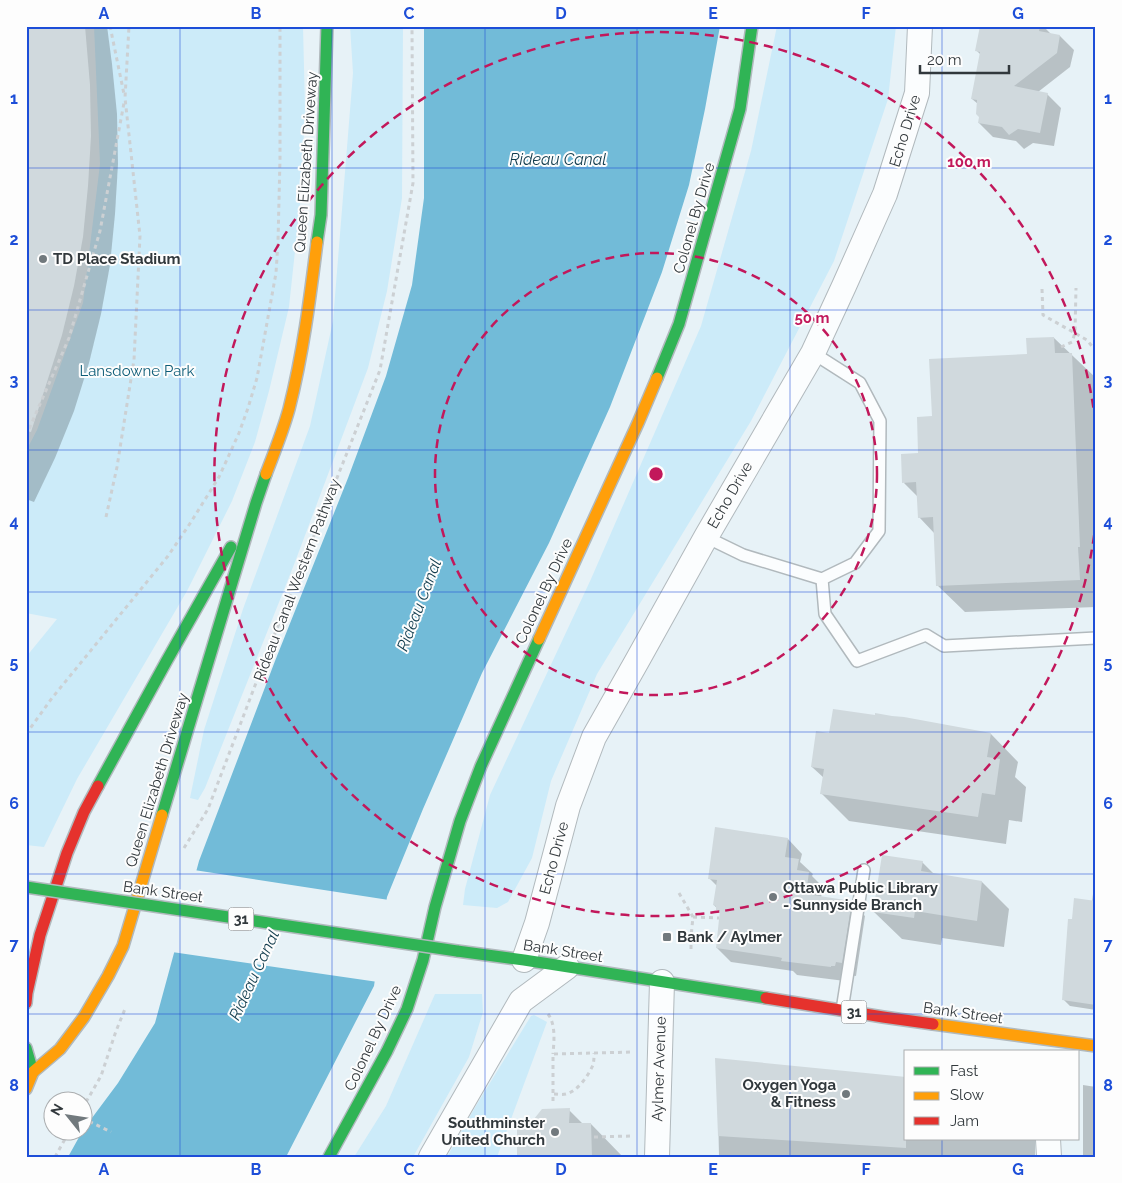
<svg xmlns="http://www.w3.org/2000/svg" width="1122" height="1183" viewBox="0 0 1122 1183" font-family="Raleway,sans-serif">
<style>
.green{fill:#ccebf9}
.water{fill:#72bbd8}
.pier{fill:#e7f2f7}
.shadow{fill:#0003}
.building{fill:#d0d9dd}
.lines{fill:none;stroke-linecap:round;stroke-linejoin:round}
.lane-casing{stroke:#b1b9bd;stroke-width:14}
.street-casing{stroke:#b1b9bd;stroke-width:26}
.fast-casing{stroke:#b1b9bd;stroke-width:14}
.slow-casing{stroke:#b1b9bd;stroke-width:14}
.jam-casing{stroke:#b1b9bd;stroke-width:14}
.path{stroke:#ccd0d3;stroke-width:3;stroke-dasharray:4 4;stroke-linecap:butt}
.lane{stroke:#fbfdfe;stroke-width:11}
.street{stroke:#fbfdfe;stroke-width:24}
.fast{stroke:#30b455;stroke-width:11}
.slow{stroke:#ff9f0a;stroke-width:11}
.jam{stroke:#e5322d;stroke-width:11}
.fast-bridge-casing{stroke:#b1b9bd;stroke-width:14;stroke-linecap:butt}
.fast-bridge{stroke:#30b455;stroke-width:11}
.grid{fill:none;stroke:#1d4ed8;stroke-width:1;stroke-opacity:0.55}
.ring{fill:none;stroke:#c2185b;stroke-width:2.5;stroke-dasharray:9 6}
.poi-dot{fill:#71797d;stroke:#fdfdfd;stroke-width:2}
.labels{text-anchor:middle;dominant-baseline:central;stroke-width:4;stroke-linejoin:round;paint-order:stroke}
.shield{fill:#fdfdfd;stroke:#6e7376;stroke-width:1}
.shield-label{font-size:14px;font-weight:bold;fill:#31383c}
.street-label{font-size:15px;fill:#31383c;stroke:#fdfdfd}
.poi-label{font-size:15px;font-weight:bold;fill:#31383c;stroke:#fdfdfd;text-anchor:start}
.park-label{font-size:15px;fill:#0e5d78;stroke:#fdfdfd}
.water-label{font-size:16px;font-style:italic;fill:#123d4e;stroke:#fdfdfd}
.centre{fill:#c2185b;stroke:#fdfdfd;stroke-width:2.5}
.ring-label{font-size:15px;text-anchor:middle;font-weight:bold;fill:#c2185b;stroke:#fdfdfd;stroke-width:4;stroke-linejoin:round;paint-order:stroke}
.neatline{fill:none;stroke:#1d4ed8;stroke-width:2}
.grid-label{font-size:16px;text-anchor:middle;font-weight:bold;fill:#1d4ed8}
</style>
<rect width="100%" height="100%" fill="#e7f2f7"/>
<g class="green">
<polygon points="94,26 303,26 305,109 301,195 289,307 269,391 255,442 232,501 187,591 77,779 44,847 26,845 26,657 57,619 26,613 26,451 37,430 83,303 100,164"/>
<polygon points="350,26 403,26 402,198 387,291 368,368 295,562 205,788 198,800 190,798 204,730 243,609 310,426 333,321 353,73"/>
<polygon points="777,26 896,26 888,99 834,261 751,421 597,674 551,781 532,858 508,902 497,908 463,905 465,889 490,795 591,579 701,326 751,151"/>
<polygon points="435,994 482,994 483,1012 469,1057 413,1157 354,1157 386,1106"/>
<polygon points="534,1015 547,1022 497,1157 447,1157 477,1104 531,1016"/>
</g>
<polygon class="water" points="424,26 720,26 705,109 689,185 662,272 610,407 549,543 482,673 423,809 387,897 374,986 286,1157 68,1157 83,1130 118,1083 155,1023 199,861 275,661 348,478 386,376 412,285 424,198"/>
<polygon class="pier" points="194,870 389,900 378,982 172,952"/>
<g class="shadow">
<polygon points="26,26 107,26 112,64 117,114 118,164 115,214 110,265 101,314 89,363 74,411 55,458 34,502 26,499"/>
<polygon points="981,26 1046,26 1046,29 1052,35 1060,36 1074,50 1070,67 1038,92 1047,94 1061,108 1054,146 1033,143 1024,149 1016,141 993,137 979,123 981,117 978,104 972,99 981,55 976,50"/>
<polygon points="1054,338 1096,378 1096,607 965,612 937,585 935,534 919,517 918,497 904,483 920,454 933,417"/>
<polygon points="991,734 1018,762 1015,777 1026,787 1022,822 1009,820 1006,844 849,821 821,793 824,778 812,767 830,735"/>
<polygon points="788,839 802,854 800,862 813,874 812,876 823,887 821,898 851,902 865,916 856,976 849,975 845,981 797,975 793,971 731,962 717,948 721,913 714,905 717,886 709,878"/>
<polygon points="922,862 935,875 982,882 1009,909 1004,947 942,938 941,945 902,939 874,912"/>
<polygon points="1094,886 1096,886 1096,1010 1070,1006 1063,999 1073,921 1092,902"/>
<polygon points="717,1059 906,1139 1035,1139 1035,1157 719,1157"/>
<polygon points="1083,1085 1096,1087 1096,1157 1083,1157"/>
<polygon points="569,1110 583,1124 591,1124 623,1157 518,1157 530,1125"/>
</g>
<g class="building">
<polygon points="26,26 85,26 90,85 91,136 88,186 83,237 74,286 62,335 31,432 26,431"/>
<polygon points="980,26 1040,26 1039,31 1060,35 1057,53 1014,86 1048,93 1040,133 1018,129 1009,135 1002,127 978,123 979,117 976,114 977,100 971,99 980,52 975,51"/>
<polygon points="1054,337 1055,353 1072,353 1080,547 1078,547 1080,580 936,586 933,517 918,518 916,482 902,483 901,454 918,453 917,417 932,416 929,359 1027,354 1026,338"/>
<polygon points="833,709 875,715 875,713 892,716 904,717 991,733 987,757 1000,759 995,795 982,793 978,817 820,794 824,769 811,767 816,731 829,733"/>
<polygon points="715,827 788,838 785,857 799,859 797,870 809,872 806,894 852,901 842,963 836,962 835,966 831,966 831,967 781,961 782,958 778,957 716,948 720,910 716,910 716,906 713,905 717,880 708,879"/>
<polygon points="882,855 923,861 921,871 982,881 977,921 915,911 914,918 873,912"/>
<polygon points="1074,898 1096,901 1096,1005 1062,1000 1068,919 1072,919"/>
<polygon points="715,1058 906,1077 906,1148 718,1136"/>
<polygon points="570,1108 569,1123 591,1123 592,1157 517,1157 517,1124 530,1124 542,1109"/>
</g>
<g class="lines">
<g class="lane-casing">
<g id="lane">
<polyline points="706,537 743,555 822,579 855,563 879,531 880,421 860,383 813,353"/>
<polyline points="822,579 825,614 857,661 926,635 944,646 1096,638"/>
<polyline points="842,1010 864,870"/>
</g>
</g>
<g class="street-casing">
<g id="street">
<polyline points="524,960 537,923 568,806 594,737 637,661 706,537 813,353 844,286 885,194 917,93 920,26"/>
<polyline points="1048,1139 1049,1157"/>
<polyline points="431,1157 521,1001 567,967"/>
<polyline points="657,1157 662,982"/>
</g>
</g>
<g class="fast-casing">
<g id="fast">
<polyline points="317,242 321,215 327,26"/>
<polyline points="657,378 679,324 740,109 752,26"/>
<polyline points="98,786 166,662 231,547"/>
<polyline points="162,815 256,503 266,474"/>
<polyline points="457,951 524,960 766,998"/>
<polyline points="26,1048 33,1072"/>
<polyline points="329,1157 387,1051 407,1009 423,960 435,907 460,821 481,766 539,639"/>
</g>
</g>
<g class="slow-casing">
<g id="slow">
<path d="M266,474C274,453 283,431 289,409C303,354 310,298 317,242"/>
<polyline points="539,639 638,423 657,378"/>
<polyline points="933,1024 1096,1046"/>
<polyline points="26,1089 33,1072 60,1049 84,1017 108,976 123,946 162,815"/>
</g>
</g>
<g class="jam-casing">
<g id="jam">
<polyline points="766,998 883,1017 933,1024"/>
<polyline points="26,1003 27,993 40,935 67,853 84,812 98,786"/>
</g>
</g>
<g class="path">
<polyline points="110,26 124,94"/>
<polyline points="1042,289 1043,315 1087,340 1095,350 1096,375"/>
<polyline points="1061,347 1072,342 1075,333 1076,288"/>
<polyline points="26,436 69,338 100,231 124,103"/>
<polyline points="106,517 117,467 134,360 140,236 125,98 129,26"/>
<polyline points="26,734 52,698 168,556 191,522 219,477 239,433 248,408 257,378 276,273 278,242 280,159 280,26"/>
<polyline points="184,848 208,809 272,641 380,370 413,183 412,26"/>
<polyline points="679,893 693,917 691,937 691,951"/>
<polyline points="693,917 719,918"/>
<path d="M548,1014C556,1025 554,1041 553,1054"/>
<path d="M554,1094C558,1094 562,1095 566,1094C578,1091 588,1076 593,1065C594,1061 594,1057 594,1053"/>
<polyline points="553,1101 553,1054 633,1052"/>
<polyline points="82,1109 101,1076 116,1031 125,1009"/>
<polyline points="82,1118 111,1132"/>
<polyline points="594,1137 631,1136"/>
<polyline points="55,1157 70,1130"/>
</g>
<use href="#lane" class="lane"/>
<use href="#street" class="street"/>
<use href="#fast" class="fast"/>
<use href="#slow" class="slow"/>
<use href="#jam" class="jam"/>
<g class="fast-bridge-casing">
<polyline id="fast-bridge" points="26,887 457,951"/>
</g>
<use href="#fast-bridge" class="fast-bridge"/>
</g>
<path class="grid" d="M180,26V1157M332,26V1157M485,26V1157M637,26V1157M790,26V1157M942,26V1052M26,168H1096M26,310H1096M26,450H1096M26,592H1096M26,732H1096M26,874H1096M26,1014H1096M942,1139V1157"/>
<g class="ring">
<circle cx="656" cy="474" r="221"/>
<path d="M1096 520A442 442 0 1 1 1096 428"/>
</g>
<g class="poi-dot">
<circle cx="43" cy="259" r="5"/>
<circle cx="773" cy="897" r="5"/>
<rect x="662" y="932" width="10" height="10" rx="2.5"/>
<circle cx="846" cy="1094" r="5"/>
<circle cx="555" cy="1132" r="5"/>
</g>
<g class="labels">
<g class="shield">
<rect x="228.5" y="907.5" width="25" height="23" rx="4"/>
<rect x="841.5" y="1000.5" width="25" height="23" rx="4"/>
</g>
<g class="shield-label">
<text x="241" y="919">31</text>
<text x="854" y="1012">31</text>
</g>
<g class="street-label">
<text transform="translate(905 131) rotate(-73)">Echo Drive</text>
<text transform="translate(306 162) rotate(-86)">Queen Elizabeth Driveway</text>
<text transform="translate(694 218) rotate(-74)">Colonel By Drive</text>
<text transform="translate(730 495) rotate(-60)">Echo Drive</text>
<text transform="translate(297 580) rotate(-69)">Rideau Canal Western Pathway</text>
<text transform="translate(544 591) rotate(-65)">Colonel By Drive</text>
<text transform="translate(157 780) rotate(-73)">Queen Elizabeth Driveway</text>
<text transform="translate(554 858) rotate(-75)">Echo Drive</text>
<text transform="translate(163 892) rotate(8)">Bank Street</text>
<text transform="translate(563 951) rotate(9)">Bank Street</text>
<text transform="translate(963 1013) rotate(8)">Bank Street</text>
<text transform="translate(373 1038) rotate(-65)">Colonel By Drive</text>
<text transform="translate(659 1069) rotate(-88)">Aylmer Avenue</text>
</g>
<g class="poi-label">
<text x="53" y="259">TD Place Stadium</text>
<text x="783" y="888">Ottawa Public Library<tspan x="783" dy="17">- Sunnyside Branch</tspan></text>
<text x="677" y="937">Bank / Aylmer</text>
<text x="836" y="1085" text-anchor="end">Oxygen Yoga<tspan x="836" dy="17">&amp; Fitness</tspan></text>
<text x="545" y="1123" text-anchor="end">Southminster<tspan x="545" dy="17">United Church</tspan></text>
</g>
<g class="park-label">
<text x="137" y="371">Lansdowne Park</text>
</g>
<g class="water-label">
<text x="558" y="159">Rideau Canal</text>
<text transform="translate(419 605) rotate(-69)">Rideau Canal</text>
<text transform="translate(254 975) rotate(-65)">Rideau Canal</text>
</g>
</g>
<circle cx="656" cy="474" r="8" class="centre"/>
<g class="ring-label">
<text x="969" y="167">100 m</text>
<text x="812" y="323">50 m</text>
</g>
<rect width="1122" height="1183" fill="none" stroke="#fdfdfd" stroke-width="55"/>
<rect x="904" y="1050" width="175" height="90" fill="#fdfdfd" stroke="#abaeb0"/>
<rect x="914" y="1067" width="25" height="8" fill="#30b455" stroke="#abaeb0"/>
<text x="950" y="1076" font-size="15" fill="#31383c">Fast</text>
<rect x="914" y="1092" width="25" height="8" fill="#ff9f0a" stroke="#abaeb0"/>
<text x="950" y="1100" font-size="15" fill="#31383c">Slow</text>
<rect x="914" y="1117" width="25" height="8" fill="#e5322d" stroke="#abaeb0"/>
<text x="950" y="1126" font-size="15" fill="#31383c">Jam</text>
<g transform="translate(68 1116) rotate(300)"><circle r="24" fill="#fdfdfd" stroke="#abaeb0"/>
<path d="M0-4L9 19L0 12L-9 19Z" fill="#71797d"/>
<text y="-8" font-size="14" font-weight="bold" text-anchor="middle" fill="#31383c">N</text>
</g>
<path d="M920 65v8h89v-8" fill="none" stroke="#31383c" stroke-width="2.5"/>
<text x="927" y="65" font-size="15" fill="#31383c" stroke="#fdfdfd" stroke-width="4" paint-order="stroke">20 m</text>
<rect x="28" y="28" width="1066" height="1128" class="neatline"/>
<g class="grid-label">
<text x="104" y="19">A</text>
<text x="256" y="19">B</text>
<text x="409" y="19">C</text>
<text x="561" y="19">D</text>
<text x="713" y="19">E</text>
<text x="866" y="19">F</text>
<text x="1018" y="19">G</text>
<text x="14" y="104">1</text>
<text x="1108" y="104">1</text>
<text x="14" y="245">2</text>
<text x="1108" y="245">2</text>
<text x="14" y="386">3</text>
<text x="1108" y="386">3</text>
<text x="14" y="527">4</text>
<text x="1108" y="527">4</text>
<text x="14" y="668">5</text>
<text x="1108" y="668">5</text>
<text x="14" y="809">6</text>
<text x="1108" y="809">6</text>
<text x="14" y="950">7</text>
<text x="1108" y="950">7</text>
<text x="14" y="1091">8</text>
<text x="1108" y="1091">8</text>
<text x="104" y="1175">A</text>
<text x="256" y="1175">B</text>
<text x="409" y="1175">C</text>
<text x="561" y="1175">D</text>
<text x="713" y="1175">E</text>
<text x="866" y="1175">F</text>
<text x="1018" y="1175">G</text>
</g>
</svg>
